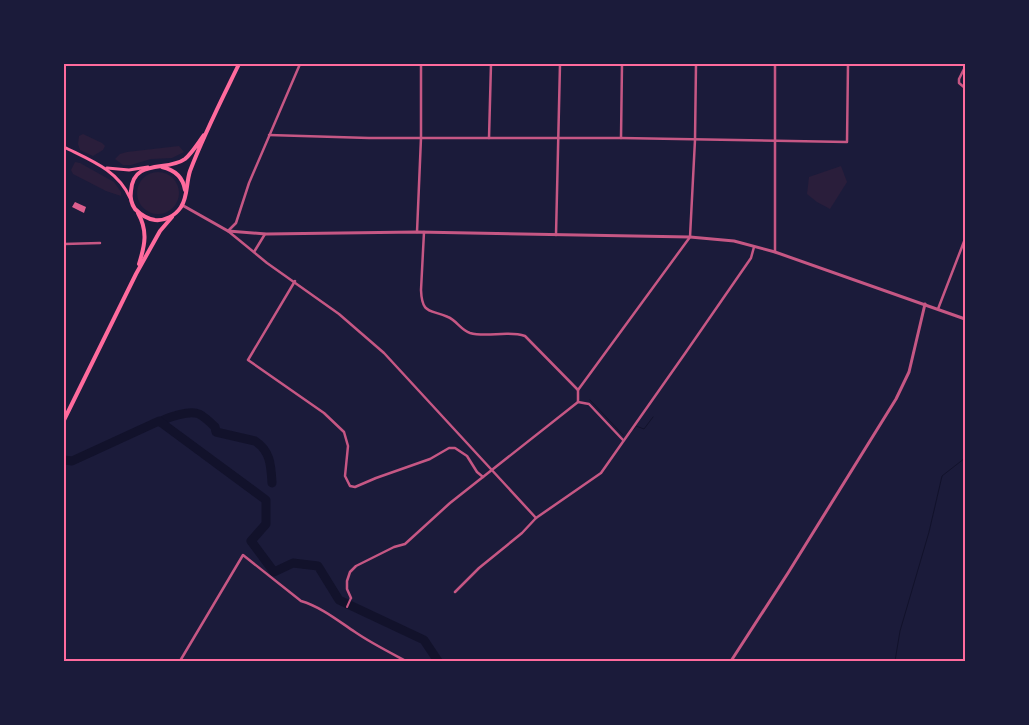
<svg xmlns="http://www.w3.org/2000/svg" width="1029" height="725" viewBox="0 0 1029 725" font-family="'Fira Sans',sans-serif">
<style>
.green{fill:#2a1e3b}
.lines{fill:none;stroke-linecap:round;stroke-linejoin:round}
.stream{stroke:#12122b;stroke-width:1}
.river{stroke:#12122b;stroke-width:9}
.building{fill:#dd5f8e}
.pedestrian{stroke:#c65784;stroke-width:2}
.minor{stroke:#c65784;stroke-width:2.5}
.tertiary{stroke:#c65784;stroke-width:3}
.secondary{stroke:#ff6b9d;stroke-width:3}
.primary{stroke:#ff6b9d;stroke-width:4}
.neatline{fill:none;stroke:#ff6b9d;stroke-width:2}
</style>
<rect width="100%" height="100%" fill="#1b1b3a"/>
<g class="green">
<polygon points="83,134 102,143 105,146 103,150 93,156 80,150 78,144 79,136"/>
<polygon points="179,146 184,152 172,158 151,159 131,165 123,165 115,159 120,154 127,152"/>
<polygon points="75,162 80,163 114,182 121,192 121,196 106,191 73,174 71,170"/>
<polygon points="841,166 847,182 830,209 817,202 807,194 809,177"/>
<circle cx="158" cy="193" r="21"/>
</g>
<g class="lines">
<g class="stream">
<polyline points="590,400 623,435"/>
<polyline points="634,429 636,426 644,429 653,417"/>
<polyline points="895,661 900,631 929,532 942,476 965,458"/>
</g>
<g class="river">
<path d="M160,422C168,417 190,410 199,414C205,417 210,422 215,427L216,432L255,441C271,451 271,467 272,483"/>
<polyline points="64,460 72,461 159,421 266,500 266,524 251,541 274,572 293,563 318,566 339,600 424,640 438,661"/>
</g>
</g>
<polygon class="building" points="75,202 86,207 84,213 72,207"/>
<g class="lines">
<polyline class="pedestrian" points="347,607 351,598"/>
<g class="minor">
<polyline points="300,64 249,183 236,223 228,231 267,263 339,314 384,353 536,518"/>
<polyline points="775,64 775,252"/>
<polyline points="965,67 959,79 959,83 965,88"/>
<polyline points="269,135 369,138 621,138 847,142 848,64"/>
<polyline points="489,138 491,64"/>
<polyline points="621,138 622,64"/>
<polyline points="417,232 421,138 421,64"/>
<path d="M424,232L421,290C422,315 430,309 448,317C456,320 461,330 470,333C487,338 507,330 525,336L578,390"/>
<polyline points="556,235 560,64"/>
<polyline points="64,244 100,243"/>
<polyline points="254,252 265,234"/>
<polyline points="295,281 248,360 324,413 344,432 348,446 345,476 350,486 355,487 376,478 430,459 449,448 455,448 467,456 477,472 483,477"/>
<polyline points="938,309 965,239"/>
<polyline points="578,402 589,404 623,440"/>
<polyline points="455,592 479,568 522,533 536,518 601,473 686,352 751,258 754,247"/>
<polyline points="351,598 347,589 347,581 350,572 356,566 394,547 405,544 450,503 578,402 578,390 690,237 695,140 696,64"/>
<path d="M180,661L243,555L301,601C321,607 337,620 355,632C371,643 389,652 406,661"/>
</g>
<g class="tertiary">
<polyline points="182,205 228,231 266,234 417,232 690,237 734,241 775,252 965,319"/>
<polyline points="731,661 788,573 896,399 909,372 925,304"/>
</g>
<g class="secondary">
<path d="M64,147C90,160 118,170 130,198"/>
<polyline points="107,168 129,170 148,167"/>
</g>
<g class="primary">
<path d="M204,135C198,143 192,153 185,159C167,172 133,158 131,191C130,197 131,203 135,209C140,214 147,219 155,220C165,221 175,216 181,207C188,197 186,183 190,171C204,134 222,99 239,64"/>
<path d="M162,167C175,170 183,177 185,190"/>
<path d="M138,213C148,231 145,245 139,264"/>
<polyline points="64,420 136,274 160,231 172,217"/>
</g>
</g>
<rect width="1029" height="725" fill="none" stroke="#1b1b3a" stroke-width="130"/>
<rect x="65" y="65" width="899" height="595" class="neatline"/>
</svg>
